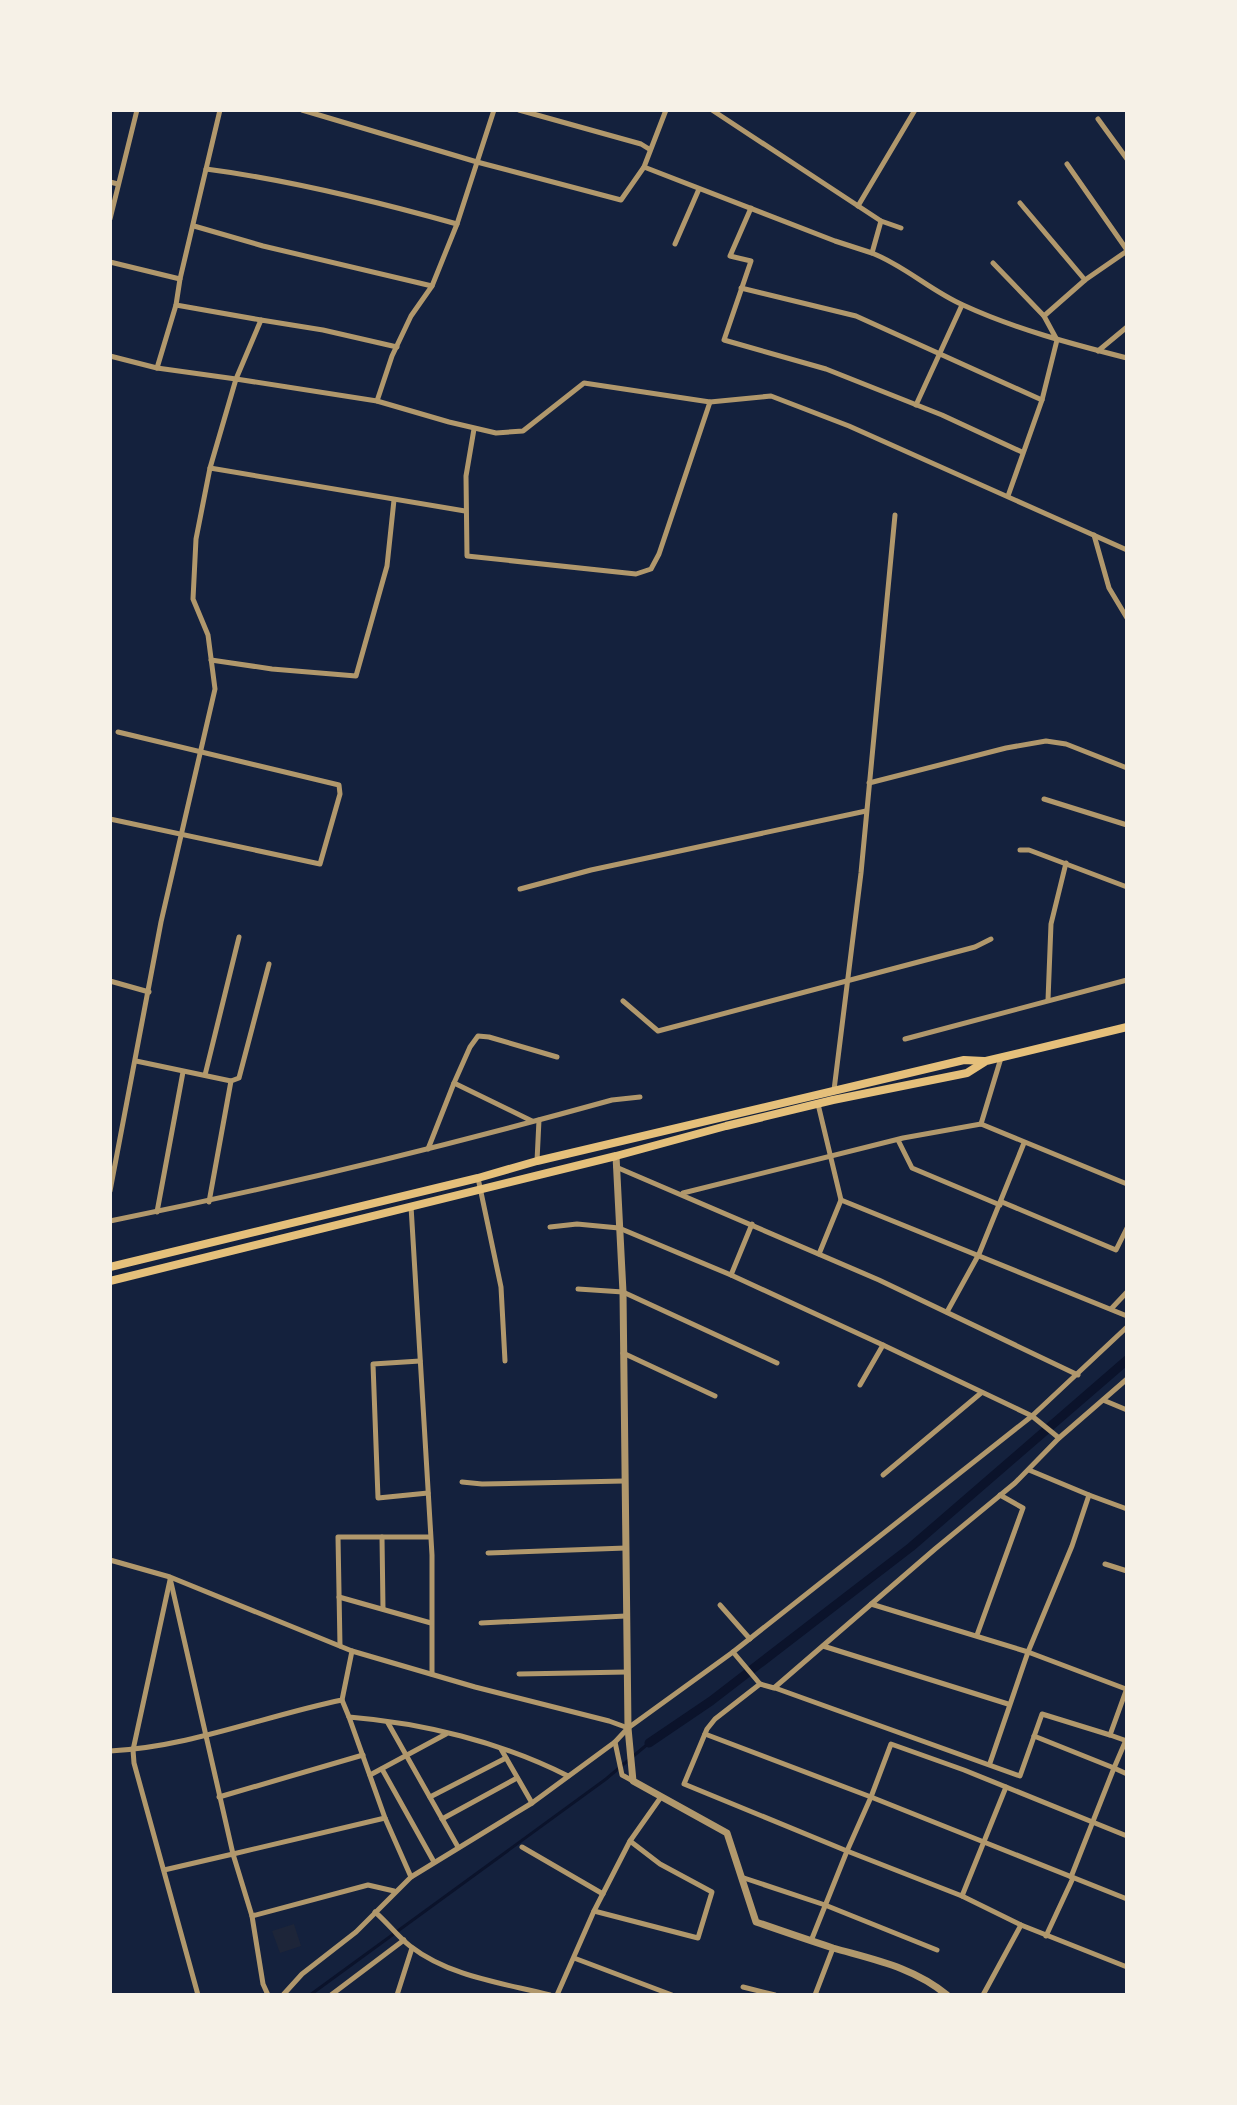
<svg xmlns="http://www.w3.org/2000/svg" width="1237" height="2105" viewBox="0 0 1237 2105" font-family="Rubik,sans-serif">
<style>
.green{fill:#1d2539}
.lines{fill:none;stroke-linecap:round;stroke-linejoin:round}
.stream{stroke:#0b132b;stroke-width:3}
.canal{stroke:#0b132b;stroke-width:9}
.minor{stroke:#b1986c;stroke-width:5}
.tertiary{stroke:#b1986c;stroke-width:7}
.primary{stroke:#e5c07b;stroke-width:8}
</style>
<rect width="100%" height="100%" fill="#14213d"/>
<polygon class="green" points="294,1924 301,1946 280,1953 272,1931"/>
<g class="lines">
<polyline class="stream" points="310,1995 606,1779 649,1743"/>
<polyline class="canal" points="649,1743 711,1701 911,1547 1127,1360"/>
<g class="minor">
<polyline points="302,110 477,162 621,200 644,167 666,110"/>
<polyline points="519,110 641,144 649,149"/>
<path d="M712,110L881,221L872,253C905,266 931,291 963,305C1015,329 1072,344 1127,358"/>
<polyline points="1098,119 1127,159"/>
<polyline points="1067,164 1127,250"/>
<polyline points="644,167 835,241 872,253"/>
<path d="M206,169C291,180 375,201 457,224"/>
<polyline points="110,182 118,184"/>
<polyline points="1020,203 1085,280"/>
<polyline points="858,206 915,110"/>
<polyline points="751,208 730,256 751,261 724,340 826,369 942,415 1022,452"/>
<polyline points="110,219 137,110"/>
<polyline points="881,221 901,228"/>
<polyline points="194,226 263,246 432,286"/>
<polyline points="675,244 699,189"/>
<polyline points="110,262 180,279 176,305 261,320"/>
<polyline points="993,263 1044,316"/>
<polyline points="180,279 220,110"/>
<polyline points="741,288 856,316 1042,400"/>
<polyline points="1098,351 1127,327"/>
<polyline points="110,356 157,368 236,379 261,320 323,330 397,347"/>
<polyline points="157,368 176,305"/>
<polyline points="377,401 392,356 411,316 432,286 457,224 494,110"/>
<polyline points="916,405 962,305"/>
<polyline points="474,429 466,476 467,556 636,574 651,569 659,554 710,402"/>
<polyline points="210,468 465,511"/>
<polyline points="1008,496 1042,400 1057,340 1044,316 1085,280 1127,251"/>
<polyline points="1094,535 1109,588 1127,618"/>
<polyline points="211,660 272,669 356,676 387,566 394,500"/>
<polyline points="869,783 1006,748 1046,741 1066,744 1127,768"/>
<polyline points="1044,799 1127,825"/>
<polyline points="110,819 320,864 340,794 339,785 118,732"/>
<polyline points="1020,850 1029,850 1127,887"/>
<polyline points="520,889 591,870 866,811"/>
<polyline points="110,981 149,992"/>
<polyline points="1048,1000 1051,924 1066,863"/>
<polyline points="623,1001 658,1031 975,947 991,939"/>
<polyline points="905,1039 1127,980"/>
<polyline points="136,1061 231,1081"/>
<polyline points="205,1075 239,937"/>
<polyline points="834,1090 861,873 895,515"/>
<polyline points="818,1104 841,1200 819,1254"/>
<polyline points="532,1121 454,1083 470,1047 478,1036 489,1037 557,1057"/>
<polyline points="981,1124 1001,1058"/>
<polyline points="898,1140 912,1168 1000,1205"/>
<polyline points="428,1149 454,1083"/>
<polyline points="537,1161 539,1120"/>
<polyline points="616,1167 879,1280 1078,1375"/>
<polyline points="478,1178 501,1287 505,1361"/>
<polyline points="110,1191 161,922 215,689 208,635 193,599 196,539 210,468 236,379 377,401 449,422 496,433 523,431 584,383 710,402 771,396 849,426 1127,550"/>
<polyline points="683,1193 903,1138 981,1124 1127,1184"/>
<polyline points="841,1200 1127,1316"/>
<polyline points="209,1202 231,1081 239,1078 269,964"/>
<polyline points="1002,1202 1116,1250 1127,1228"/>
<polyline points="411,1206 432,1555 432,1674"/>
<polyline points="157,1212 183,1072"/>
<path d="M110,1221C279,1187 446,1146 612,1100L640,1097"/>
<polyline points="550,1227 577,1224 619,1228 731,1275 883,1345 1032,1416 1059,1438"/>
<polyline points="731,1275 752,1224"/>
<polyline points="578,1289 623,1292 777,1363"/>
<polyline points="1111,1309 1127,1292"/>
<polyline points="947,1312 979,1254 1024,1143"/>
<polyline points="623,1353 715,1396"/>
<polyline points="420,1361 373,1364 378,1498 428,1493"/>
<polyline points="860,1385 883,1345"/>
<polyline points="1103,1400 1127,1410"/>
<polyline points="1029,1470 1089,1495"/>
<polyline points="883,1475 981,1393"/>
<polyline points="462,1482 482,1484 624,1481"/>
<polyline points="382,1537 383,1609"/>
<polyline points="488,1553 626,1548"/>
<polyline points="110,1560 170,1577 352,1651 475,1687 609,1721 628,1728"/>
<polyline points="1105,1564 1127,1571"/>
<polyline points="170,1578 233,1854 385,1818"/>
<polyline points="170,1580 133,1750 134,1763 198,1995"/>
<polyline points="339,1597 431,1623"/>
<polyline points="871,1604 1028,1652 1072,1546 1089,1495 1127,1509"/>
<polyline points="720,1605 750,1639"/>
<polyline points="481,1623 626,1616"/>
<polyline points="977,1635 1023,1508 1000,1495"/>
<polyline points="340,1646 338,1537 430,1537"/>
<polyline points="823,1646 1008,1704"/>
<polyline points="733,1652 760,1684 715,1719 707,1729 684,1784 847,1851 811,1941"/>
<polyline points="519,1674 627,1672"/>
<polyline points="760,1684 774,1688 935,1549 1015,1483 1059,1438 1127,1379"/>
<polyline points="775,1688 1020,1776 1042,1714 1110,1735"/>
<polyline points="1127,1688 1110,1735 1127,1741"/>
<path d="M342,1700L349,1717C423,1723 501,1742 568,1776"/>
<polyline points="349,1717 385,1818 411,1877"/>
<polyline points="388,1723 458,1847"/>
<polyline points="705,1734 871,1797 847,1851 962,1896 1006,1787"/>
<polyline points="1034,1736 1114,1768 1126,1740"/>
<polyline points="615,1742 622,1775 633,1781"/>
<polyline points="501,1749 532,1803"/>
<path d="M110,1751C190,1747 264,1716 342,1700L352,1651"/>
<polyline points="990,1763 1028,1652 1126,1689"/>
<polyline points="382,1769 434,1862"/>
<polyline points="370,1775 446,1734"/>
<polyline points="219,1797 363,1755"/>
<polyline points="430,1797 506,1758"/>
<polyline points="442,1819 517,1778"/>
<polyline points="1127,1836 964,1770 891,1744 871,1797 1127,1899"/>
<polyline points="522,1847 603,1894"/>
<polyline points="164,1870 233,1854 252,1916 263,1984 268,1995"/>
<polyline points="741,1877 825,1905 937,1950"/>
<polyline points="1071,1877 1114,1768 1127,1774"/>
<polyline points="962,1896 1021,1925 1127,1967"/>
<polyline points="594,1911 698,1938 712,1892 660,1864 630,1841"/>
<path d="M375,1912C388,1923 397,1936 410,1946C450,1977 503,1983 550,1995"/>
<polyline points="252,1916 368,1885 394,1891"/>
<polyline points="1046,1936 1073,1878"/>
<polyline points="574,1958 672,1995"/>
<polyline points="743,1987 775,1995"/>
<polyline points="283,1995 302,1974 356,1932 411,1877 532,1803 615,1742 628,1728 733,1652 1032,1416 1127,1327"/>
<polyline points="331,1995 404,1940"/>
<polyline points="397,1995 412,1948"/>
<polyline points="557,1995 594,1911 630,1841 661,1797"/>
<polyline points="815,1995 833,1948"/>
<polyline points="983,1995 1021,1925"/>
</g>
<path class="tertiary" d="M616,1156L623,1292L628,1728L633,1781L727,1833L756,1922C782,1931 808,1940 833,1948C875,1960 913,1967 947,1995"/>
<g class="primary">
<polyline points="110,1267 478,1178 537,1161 964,1060 984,1061"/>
<polyline points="110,1281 616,1156 726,1126 833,1100 967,1073 986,1061 1127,1027"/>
</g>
</g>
<rect width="1237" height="2105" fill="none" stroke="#f6f1e7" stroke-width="224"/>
</svg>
